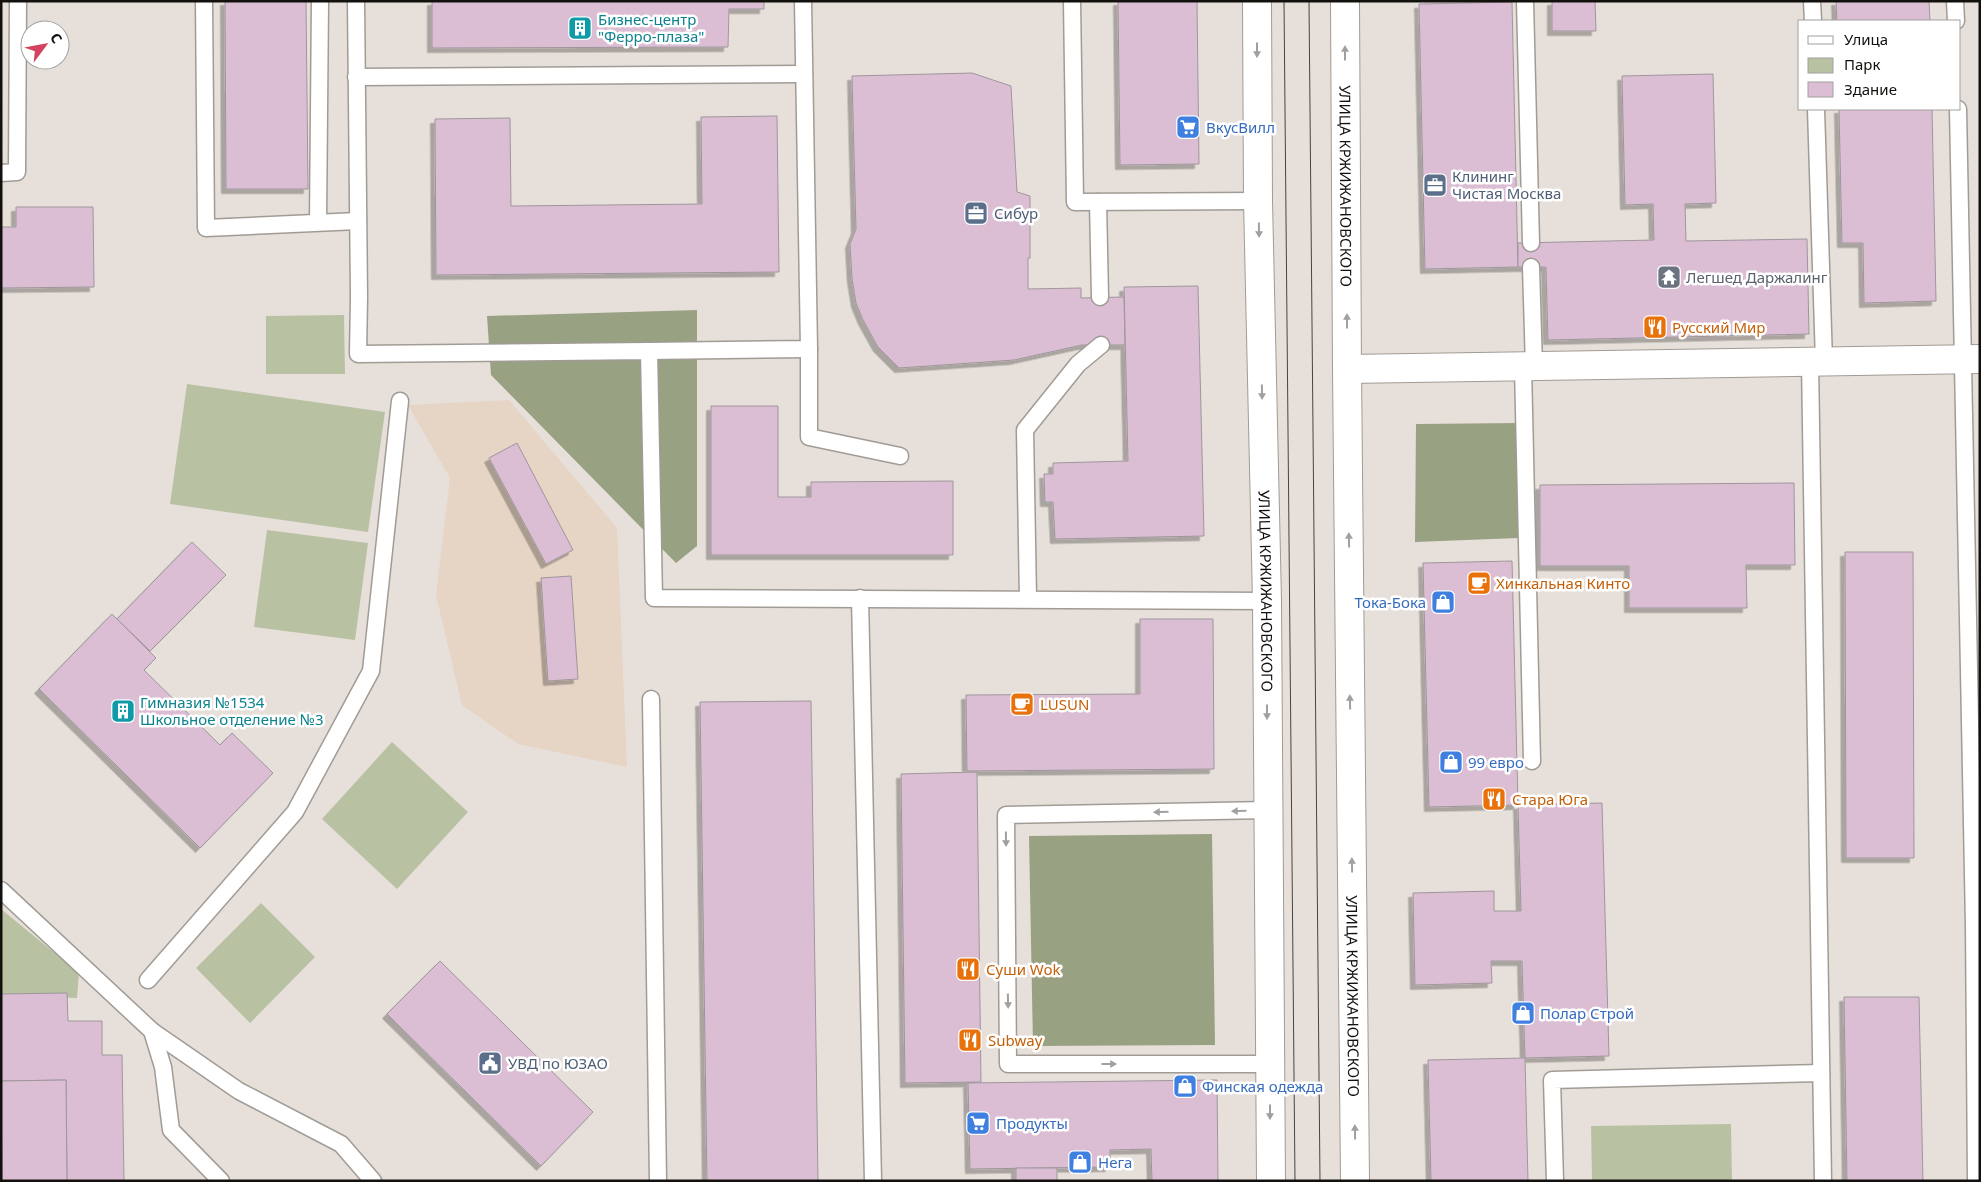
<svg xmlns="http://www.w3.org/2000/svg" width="1981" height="1182" viewBox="0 0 1981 1182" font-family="'Noto Sans',sans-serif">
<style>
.industrial{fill:#e6d4c4}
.green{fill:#b9c1a3}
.forest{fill:#99a183}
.building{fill:#dbbed3;stroke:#9e969c;filter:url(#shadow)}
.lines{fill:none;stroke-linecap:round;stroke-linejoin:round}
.service-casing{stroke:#a19b95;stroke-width:19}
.minor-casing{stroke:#a19b95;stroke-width:30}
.tertiary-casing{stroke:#a19b95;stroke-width:30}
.service{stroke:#fff;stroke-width:16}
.minor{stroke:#fff;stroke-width:28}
.tertiary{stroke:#fff;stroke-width:28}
.tram{stroke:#474340;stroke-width:1}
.oneway{fill:#a1a09f}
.labels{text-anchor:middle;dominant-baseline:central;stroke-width:5;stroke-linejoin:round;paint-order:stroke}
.culture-label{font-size:15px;fill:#0d838f;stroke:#fff;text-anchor:start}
.shop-label{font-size:15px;fill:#366cbe;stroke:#fff;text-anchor:start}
.service-label{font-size:15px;fill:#4e5e75;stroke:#fff;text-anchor:start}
.street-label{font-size:15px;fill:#13110e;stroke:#fff}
.worship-label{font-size:15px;fill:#5b616d;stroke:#fff;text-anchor:start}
.food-label{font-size:15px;fill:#c56008;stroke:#fff;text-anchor:start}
</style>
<defs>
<filter id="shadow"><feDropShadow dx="-4.5" dy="4.5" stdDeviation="0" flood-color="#0004"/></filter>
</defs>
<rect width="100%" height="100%" fill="#e7e0da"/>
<polygon class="industrial" points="509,400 617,528 627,767 518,744 462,705 436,595 450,478 408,405"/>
<g class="green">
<polygon points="344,315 345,374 266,374 266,316"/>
<polygon points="187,384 385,412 368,532 170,504"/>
<polygon points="267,530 368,543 355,640 254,627"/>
<polygon points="392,742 468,812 397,889 322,819"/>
<polygon points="261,903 315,957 250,1023 196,968"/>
<polygon points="1,909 79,973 77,998 1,995"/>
<polygon points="1731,1124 1732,1181 1592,1181 1591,1126"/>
</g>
<g class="forest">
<polygon points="697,310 697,546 676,563 491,375 487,316"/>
<polygon points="1518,423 1518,538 1415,542 1416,424"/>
<polygon points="1212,834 1215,1045 1033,1046 1029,836"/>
</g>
<g class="building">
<polygon points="225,1 306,1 308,189 226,189"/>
<polygon points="432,1 764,1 764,9 729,9 728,47 432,48"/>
<polygon points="1118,1 1197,1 1199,164 1120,165"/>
<polygon points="1552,1 1595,1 1596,31 1552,31"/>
<polygon points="1836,1 1929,1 1930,21 1837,21"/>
<polygon points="1512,2 1518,267 1425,269 1419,4"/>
<polygon points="972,73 1011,86 1017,192 1030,196 1030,258 1028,258 1028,289 1081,288 1081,298 1124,297 1125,345 1082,345 1014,360 899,368 878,347 863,320 856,303 852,278 850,244 856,229 852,76"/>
<polygon points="1713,74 1716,203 1685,204 1686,241 1807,239 1809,334 1548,340 1546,267 1518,267 1518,243 1654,240 1653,204 1625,205 1622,76"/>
<polygon points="1839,109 1932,109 1936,301 1864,303 1863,243 1842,243"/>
<polygon points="777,116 779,272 436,275 435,119 510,118 511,206 702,204 701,117"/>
<polygon points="16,207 93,207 94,287 1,288 1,227 16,227"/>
<polygon points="1198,286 1204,536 1055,539 1053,502 1045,502 1044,474 1053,474 1053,463 1128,461 1124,287"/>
<polygon points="711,406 778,406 778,497 811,497 811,482 953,481 953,555 711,555"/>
<polygon points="517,443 573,550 546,564 489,458"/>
<polygon points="1794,483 1795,565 1746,565 1747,608 1629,608 1629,566 1540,566 1540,485"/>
<polygon points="192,542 226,575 150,651 117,619"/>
<polygon points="1845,552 1913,552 1914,858 1846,858"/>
<polygon points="1512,561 1518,805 1429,807 1423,563"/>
<polygon points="571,576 578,679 548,681 541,578"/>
<polygon points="112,614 156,658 144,670 220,745 232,733 273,773 200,848 39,689"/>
<polygon points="1140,619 1213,619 1214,769 967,771 966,695 1140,694"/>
<polygon points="811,701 818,1181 707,1181 700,702"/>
<polygon points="977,772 981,1082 905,1083 901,774"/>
<polygon points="1602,803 1609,1056 1525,1058 1522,961 1491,961 1492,983 1415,985 1413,893 1494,891 1494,911 1521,911 1518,805"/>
<polygon points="440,961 593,1112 541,1166 387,1014"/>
<polygon points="67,993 68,1021 102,1021 102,1055 122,1055 124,1181 67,1181 66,1080 1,1081 1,994"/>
<polygon points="1844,997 1919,997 1923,1181 1847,1181"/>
<polygon points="1525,1058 1528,1181 1431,1181 1428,1060"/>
<polygon points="66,1080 67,1181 2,1181 1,1081"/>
<polygon points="1217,1080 1218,1181 1152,1181 1151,1149 1110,1150 1110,1167 970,1169 968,1083"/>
<rect x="1016" y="1168" width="41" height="13"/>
</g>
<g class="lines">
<g class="service-casing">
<g id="service">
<polyline points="204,1 206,228 358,221"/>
<polyline points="356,1 359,297 358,354 649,351 654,598 1267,601"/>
<polyline points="1072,1 1075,202 1258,201"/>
<polyline points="1525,1 1531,243"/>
<polyline points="1812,1 1813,21"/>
<polyline points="1955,1 1956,21"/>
<polyline points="356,77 804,74"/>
<polyline points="1816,109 1824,362"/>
<polyline points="1958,109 1974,925 1976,1181"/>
<polyline points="1,173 17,172 18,1"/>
<polyline points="1098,202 1100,297"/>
<polyline points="318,222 320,1"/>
<polyline points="1531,267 1534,367"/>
<polyline points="809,349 809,437 900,456"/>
<polyline points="649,351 809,349 803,1"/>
<polyline points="1810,362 1823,1181"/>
<polyline points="1523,367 1532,761"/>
<polyline points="860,598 873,1181"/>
<polyline points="1028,599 1025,430 1078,364 1101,345"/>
<polyline points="651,699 658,1181"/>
<polyline points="1268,810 1006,815 1008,1064 1270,1064"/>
<polyline points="1,890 152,1031 163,1067 171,1130 221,1181"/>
<polyline points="148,980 295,812 371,671 400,401"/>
<polyline points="152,1031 239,1091 341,1144 373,1181"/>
<polyline points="1555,1181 1552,1080 1821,1073"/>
</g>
</g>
<g class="minor-casing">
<polyline id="minor" points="1347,369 1980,359"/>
</g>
<g class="tertiary-casing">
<g id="tertiary">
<path id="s1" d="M1257,1L1258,201L1267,601L1271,1181"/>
<path id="s2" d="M1345,1L1347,369L1355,1181"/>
</g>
</g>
<use href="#service" class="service"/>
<use href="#minor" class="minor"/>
<use href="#tertiary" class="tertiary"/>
<g class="tram">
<polyline points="1284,1 1295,1181"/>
<polyline points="1309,1 1320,1181"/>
</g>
</g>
<defs><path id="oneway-solid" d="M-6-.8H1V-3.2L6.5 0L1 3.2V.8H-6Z" transform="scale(1.25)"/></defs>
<g class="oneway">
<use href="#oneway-solid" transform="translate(1257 50) rotate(90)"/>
<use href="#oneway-solid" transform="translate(1345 53) rotate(-90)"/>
<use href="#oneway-solid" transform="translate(1259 230) rotate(89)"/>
<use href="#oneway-solid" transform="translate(1347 321) rotate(-90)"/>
<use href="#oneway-solid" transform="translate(1262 392) rotate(89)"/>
<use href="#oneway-solid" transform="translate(1349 540) rotate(-91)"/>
<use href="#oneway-solid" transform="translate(1350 702) rotate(-91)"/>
<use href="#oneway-solid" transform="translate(1267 712) rotate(90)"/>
<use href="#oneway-solid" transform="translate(1239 811) rotate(179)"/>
<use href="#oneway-solid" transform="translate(1161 812) rotate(179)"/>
<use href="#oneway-solid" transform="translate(1006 839) rotate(89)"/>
<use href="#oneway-solid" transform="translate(1352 865) rotate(-91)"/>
<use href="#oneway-solid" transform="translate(1008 1001) rotate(89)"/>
<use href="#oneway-solid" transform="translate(1109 1064)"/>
<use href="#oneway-solid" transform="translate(1270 1112) rotate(90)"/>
<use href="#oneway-solid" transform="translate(1355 1132) rotate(-91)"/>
</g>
<defs>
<g id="building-square" transform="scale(1.25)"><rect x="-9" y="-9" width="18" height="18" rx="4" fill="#0f9aa8" stroke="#fff"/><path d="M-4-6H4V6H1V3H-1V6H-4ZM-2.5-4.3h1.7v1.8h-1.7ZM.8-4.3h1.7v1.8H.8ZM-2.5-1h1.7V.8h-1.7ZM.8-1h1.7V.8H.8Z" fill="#fff"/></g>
<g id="supermarket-square" transform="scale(1.25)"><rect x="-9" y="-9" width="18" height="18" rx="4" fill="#3f7fe0" stroke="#fff"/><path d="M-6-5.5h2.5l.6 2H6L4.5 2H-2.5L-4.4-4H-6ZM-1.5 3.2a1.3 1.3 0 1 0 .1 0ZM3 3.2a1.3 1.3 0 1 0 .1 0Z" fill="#fff"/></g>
<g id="office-square" transform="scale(1.25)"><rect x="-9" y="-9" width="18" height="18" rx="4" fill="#5c6f8a" stroke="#fff"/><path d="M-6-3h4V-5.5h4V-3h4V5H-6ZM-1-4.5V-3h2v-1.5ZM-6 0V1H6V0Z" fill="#fff"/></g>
<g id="temple-square" transform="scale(1.25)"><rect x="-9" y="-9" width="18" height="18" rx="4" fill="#6b7280" stroke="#fff"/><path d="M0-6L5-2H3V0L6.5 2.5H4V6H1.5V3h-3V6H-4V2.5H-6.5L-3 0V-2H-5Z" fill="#fff"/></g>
<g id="restaurant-square" transform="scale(1.25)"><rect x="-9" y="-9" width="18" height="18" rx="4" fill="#e8710a" stroke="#fff"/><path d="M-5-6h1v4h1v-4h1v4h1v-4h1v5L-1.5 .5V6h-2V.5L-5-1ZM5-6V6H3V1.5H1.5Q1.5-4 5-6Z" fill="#fff"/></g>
<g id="cafe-square" transform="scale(1.25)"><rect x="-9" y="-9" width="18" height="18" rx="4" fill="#e8710a" stroke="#fff"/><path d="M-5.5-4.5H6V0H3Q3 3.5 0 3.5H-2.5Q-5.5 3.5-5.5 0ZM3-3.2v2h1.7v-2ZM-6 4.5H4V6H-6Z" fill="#fff"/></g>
<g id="shop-square" transform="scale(1.25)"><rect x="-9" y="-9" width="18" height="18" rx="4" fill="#3f7fe0" stroke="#fff"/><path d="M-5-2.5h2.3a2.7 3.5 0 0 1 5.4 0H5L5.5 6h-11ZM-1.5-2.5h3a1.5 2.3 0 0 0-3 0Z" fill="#fff"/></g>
<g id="civic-square" transform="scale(1.25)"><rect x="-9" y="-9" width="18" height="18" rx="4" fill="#5c6f8a" stroke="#fff"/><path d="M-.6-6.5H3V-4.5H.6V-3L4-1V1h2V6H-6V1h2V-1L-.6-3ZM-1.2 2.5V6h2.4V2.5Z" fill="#fff"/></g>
</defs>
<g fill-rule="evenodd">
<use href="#building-square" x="580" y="28"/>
<use href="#supermarket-square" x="1188" y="127"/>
<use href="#office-square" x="1435" y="185"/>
<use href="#office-square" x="976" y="213"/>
<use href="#temple-square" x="1669" y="277"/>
<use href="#restaurant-square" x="1655" y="327"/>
<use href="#cafe-square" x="1479" y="583"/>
<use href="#shop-square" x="1443" y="602"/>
<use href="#cafe-square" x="1022" y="704"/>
<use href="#building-square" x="123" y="711"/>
<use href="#shop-square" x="1451" y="762"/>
<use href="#restaurant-square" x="1494" y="799"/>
<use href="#restaurant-square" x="968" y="969"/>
<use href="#shop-square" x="1523" y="1013"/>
<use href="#restaurant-square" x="970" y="1040"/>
<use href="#civic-square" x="490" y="1063"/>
<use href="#shop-square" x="1185" y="1086"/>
<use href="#supermarket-square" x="978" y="1123"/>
<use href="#shop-square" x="1080" y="1162"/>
</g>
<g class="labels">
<g class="culture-label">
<text x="598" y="19">Бизнес-центр<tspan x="598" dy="17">"Ферро-плаза"</tspan></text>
<text x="140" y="702">Гимназия №1534<tspan x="140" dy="17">Школьное отделение №3</tspan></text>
</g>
<g class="shop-label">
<text x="1206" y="127">ВкусВилл</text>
<text x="1426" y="602" text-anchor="end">Тока-Бока</text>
<text x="1468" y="762">99 евро</text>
<text x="1540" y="1013">Полар Строй</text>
<text x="1202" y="1086">Финская одежда</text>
<text x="996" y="1123">Продукты</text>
<text x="1098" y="1162">Нега</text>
</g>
<g class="service-label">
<text x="1452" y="176">Клининг<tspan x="1452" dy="17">Чистая Москва</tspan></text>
<text x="994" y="213">Сибур</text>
<text x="508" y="1063">УВД по ЮЗАО</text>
</g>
<g class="street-label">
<text stroke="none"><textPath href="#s2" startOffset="185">УЛИЦА КРЖИЖАНОВСКОГО</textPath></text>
<text stroke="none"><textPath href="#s1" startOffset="590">УЛИЦА КРЖИЖАНОВСКОГО</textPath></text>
<text stroke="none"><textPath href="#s2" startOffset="995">УЛИЦА КРЖИЖАНОВСКОГО</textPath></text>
</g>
<g class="worship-label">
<text x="1686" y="277">Легшед Даржалинг</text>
</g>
<g class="food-label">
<text x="1672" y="327">Русский Мир</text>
<text x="1496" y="583">Хинкальная Кинто</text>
<text x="1040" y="704">LUSUN</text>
<text x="1512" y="799">Стара Юга</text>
<text x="986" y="969">Суши Wok</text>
<text x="988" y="1040">Subway</text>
</g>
</g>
<rect width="1981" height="1182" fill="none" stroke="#13110e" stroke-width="5"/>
<rect x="1798" y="20" width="162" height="90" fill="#ffffff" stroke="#a1a09f"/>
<rect x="1808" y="36" width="25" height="8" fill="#ffffff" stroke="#a1a09f"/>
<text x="1844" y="45" font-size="15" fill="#13110e">Улица</text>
<rect x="1808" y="58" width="25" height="15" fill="#b9c1a3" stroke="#a1a09f"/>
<text x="1844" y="70" font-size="15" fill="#13110e">Парк</text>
<rect x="1808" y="82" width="25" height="15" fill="#dbbed3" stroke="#a1a09f"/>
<text x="1844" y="95" font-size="15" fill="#13110e">Здание</text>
<g transform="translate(45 45) rotate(58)"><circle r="24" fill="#ffffff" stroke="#a1a09f"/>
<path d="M0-4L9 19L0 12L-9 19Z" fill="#d3435f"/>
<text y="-8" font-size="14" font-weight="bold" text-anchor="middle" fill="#13110e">С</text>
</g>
</svg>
